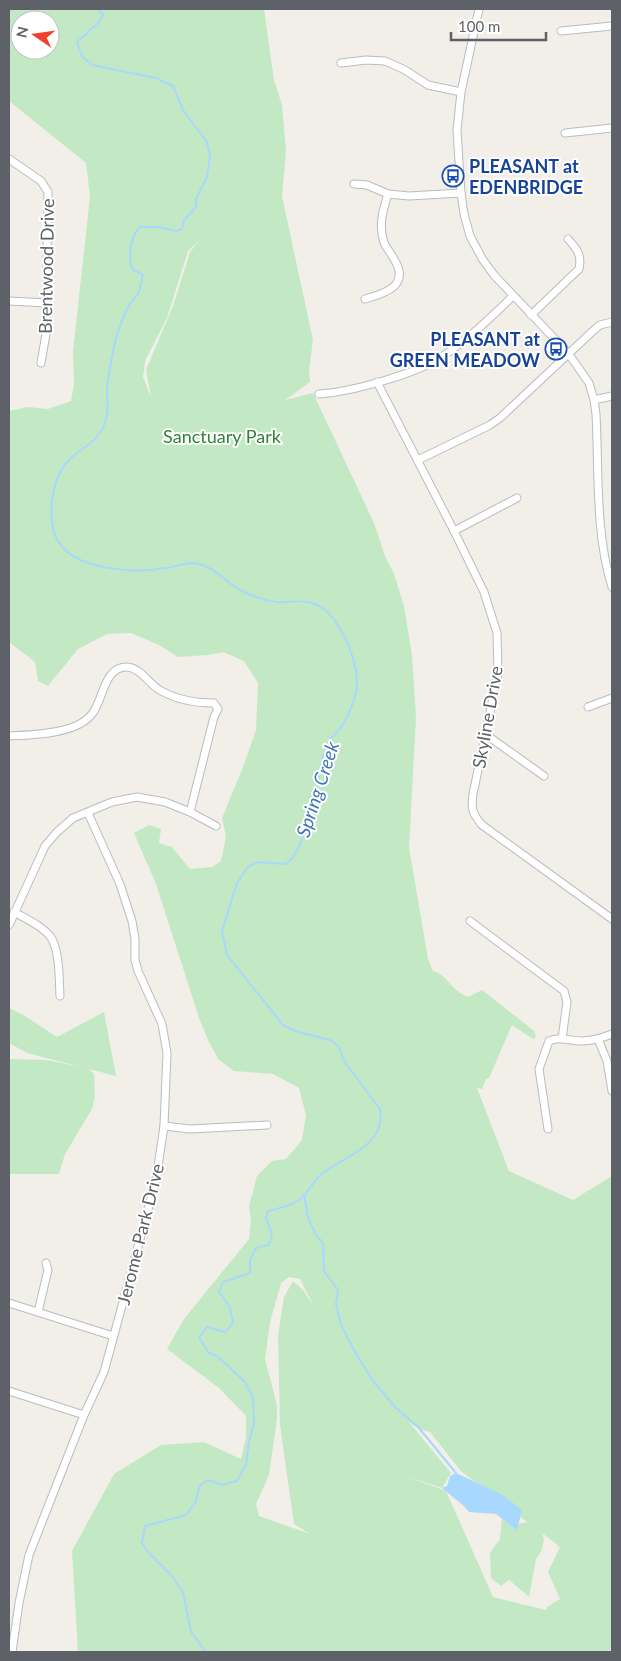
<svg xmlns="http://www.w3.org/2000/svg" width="621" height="1661" viewBox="0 0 621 1661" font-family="Lato,sans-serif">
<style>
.green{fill:#c3e9c4;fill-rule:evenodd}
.water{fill:#a9d8ff}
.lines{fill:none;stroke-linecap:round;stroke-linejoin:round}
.stream{stroke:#a9d8ff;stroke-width:2}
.street-casing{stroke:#b9bcc1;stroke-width:9}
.street{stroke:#fff;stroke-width:7}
.labels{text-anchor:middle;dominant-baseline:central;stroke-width:4;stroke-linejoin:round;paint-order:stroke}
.transit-label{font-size:18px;font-weight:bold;fill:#164399;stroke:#fff;text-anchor:start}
.street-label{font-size:18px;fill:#5e6268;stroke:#fff}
.park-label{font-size:18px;fill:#318337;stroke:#fff}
.water-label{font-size:19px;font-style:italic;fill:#4078b7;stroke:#fff}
</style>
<rect width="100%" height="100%" fill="#f1efe7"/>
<g class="green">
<path d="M9,9H264L274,80L282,105L286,151L282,196L313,340L309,370L310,382L285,400L313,393L374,523L385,556L394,574L404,606L412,655L416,718L409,847L428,959L433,971C448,975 451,991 468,997L482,990L534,1031L536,1037L533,1039L512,1025L489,1078L486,1079L482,1089L477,1088L509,1171L573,1200L612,1176V1652H78L72,1551L114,1474L161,1445L204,1442L241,1459L246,1437V1416L219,1388L167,1349L184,1319L249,1239L251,1220L249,1206L257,1176L272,1161L286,1159L302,1140L306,1115L299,1088L273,1074L234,1071L218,1059L208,1040L199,1018L156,884L134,833L149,825L161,829L159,843L172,847L190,869L212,867L221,861L226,837L222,818L243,767L256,730L258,683L244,661L223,652L208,655L178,657L159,645L131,633L107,634L78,649L48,686L38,681L35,662L9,642V411L28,407L48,409L71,401L74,384L73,352L90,196L86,163L9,101ZM20,20H50V50H20ZM198,242L190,252L173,306L146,370L151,397L143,377L145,361L167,318L188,251ZM289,1277L300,1279L313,1305L303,1290L293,1281L284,1297L278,1336L280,1425L294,1524L310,1534L259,1516L256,1504L269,1475L277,1418V1405L265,1359L270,1322L281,1283ZM409,1422L419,1429L430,1432L461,1471L527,1522L517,1524L511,1517L502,1519L500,1539L490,1553L491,1578L501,1586L509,1580L529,1597L536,1559L542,1550L544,1539L542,1533L559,1546L554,1547H560L548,1572L560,1599L547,1607L546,1610L493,1597L446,1491L406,1476L442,1488L451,1473Z"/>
<polygon points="9,1008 25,1016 57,1037 104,1012 116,1076 89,1069 94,1074 95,1097 92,1109 65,1154 59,1174 9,1174 9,1059 47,1060 81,1067 27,1053 9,1043"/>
</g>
<polygon class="water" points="456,1473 501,1494 522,1510 517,1530 496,1514 469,1512 464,1506 442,1488 447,1486 450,1476"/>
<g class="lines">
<g class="stream">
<path d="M98,9L103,15L98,23L77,42L82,56L92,65L156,78L173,86L183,110L207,142L210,157L207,177L196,199V207L184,220L182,229L176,231L158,227H140C130,238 128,254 132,269L143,275C141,280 141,286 139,292C137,297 132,300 129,305C124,315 119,327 116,338C112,355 109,371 107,389C107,399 109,410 106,419C99,445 82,445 66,463C52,479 47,517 56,537C71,572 136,573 167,568C175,567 184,563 192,563C215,564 225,584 244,592C254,597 266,601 277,602C287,603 298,600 308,602C337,607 356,655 357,682C357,696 348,719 339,730C336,734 330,738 328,743C323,751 322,764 320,773C314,795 305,853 285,864L257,862L248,867L237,883L222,931L227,955L283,1025L295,1031L330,1040L339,1047L344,1061L380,1109C386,1146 346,1155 323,1173C314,1180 309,1192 300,1199C293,1206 278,1208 268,1211L266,1218L272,1234L269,1245L256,1248L250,1260V1273L223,1282L219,1292L230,1307L233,1323L225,1332L207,1327L199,1338L209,1353L217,1356L245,1382L253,1398L254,1423L249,1442L246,1465L237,1481L222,1485L208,1480L200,1485L195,1503L186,1515L145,1526L142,1543L149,1553L171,1575L183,1592L191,1632L206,1652"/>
<polyline points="304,1194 308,1218 316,1235 323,1243 324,1271 338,1290 336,1304 341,1325 356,1354 373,1381 395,1407 419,1428 456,1473"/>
</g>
<g class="street-casing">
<g id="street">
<path d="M479,9L461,92L457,130L461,193L464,214L470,236L483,260L494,275L568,353L580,370L589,383L594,400L596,414C599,471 595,533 612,587"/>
<polyline points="561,31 612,26"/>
<polyline points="341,63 366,60 385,61 405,70 428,85 461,92"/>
<polyline points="565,133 612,128"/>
<polyline points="9,159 41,181 48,192 46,334 41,363"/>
<polyline points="354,184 367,185 388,194 409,196 461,193"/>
<path d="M365,299C387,293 410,285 394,259C391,253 384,246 383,239C379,223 383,210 388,194"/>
<polyline points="9,301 47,303"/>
<path d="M531,315L579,269C582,255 577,249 568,239"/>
<path d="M377,382L454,531L484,592L497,633L498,674L473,794C471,809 472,813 482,825L612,919"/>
<path d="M319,394C351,392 416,374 443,356C469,339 491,317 513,296"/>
<polyline points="594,400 612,396"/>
<polyline points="418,460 490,425 500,418 594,330 600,325 612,322"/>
<polyline points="454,531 517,498"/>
<polyline points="588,707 612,698"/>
<polyline points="485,734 544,776"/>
<path d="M9,736C32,735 77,734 92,714C103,701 104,666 127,667C140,668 148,682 158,689C174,699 195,703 214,703L218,709L214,717L190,812"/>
<path d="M14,912C26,919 41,925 50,936C60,949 59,980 60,996"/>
<polyline points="470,921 564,991 567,1002 562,1039"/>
<polyline points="9,925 45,846 57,832 73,818 112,802 137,797 165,802 190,812 216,826"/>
<polyline points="598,1039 607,1061 612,1091"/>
<polyline points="164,1126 190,1129 267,1125"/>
<path d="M548,1129L539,1069L549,1041C560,1036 569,1041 581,1041C592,1041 602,1038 612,1034"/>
<polyline points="9,1303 113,1336"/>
<polyline points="38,1312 48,1270 46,1263"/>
<polyline points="9,1391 84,1415"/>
<polyline points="12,1652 19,1603 29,1555 84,1415 104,1372 156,1180 164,1126 167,1053 162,1024 138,971 135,960 135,939 132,921 120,884 88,813"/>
</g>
</g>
<use href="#street" class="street"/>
</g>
<defs>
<g id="bus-ring" transform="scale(1.125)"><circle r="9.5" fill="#fff" stroke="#1a4fb4" stroke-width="1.5"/><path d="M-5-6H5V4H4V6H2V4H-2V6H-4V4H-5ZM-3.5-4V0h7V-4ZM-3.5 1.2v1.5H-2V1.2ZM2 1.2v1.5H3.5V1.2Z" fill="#1a4fb4"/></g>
</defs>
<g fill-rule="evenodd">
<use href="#bus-ring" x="453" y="176"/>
<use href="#bus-ring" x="556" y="349"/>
</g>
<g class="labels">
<g class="transit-label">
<text x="469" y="166">PLEASANT at<tspan x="469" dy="21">EDENBRIDGE</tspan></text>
<text x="540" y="339" text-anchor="end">PLEASANT at<tspan x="540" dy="21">GREEN MEADOW</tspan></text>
</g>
<g class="street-label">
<text transform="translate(46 266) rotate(-89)">Brentwood Drive</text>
<text transform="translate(487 717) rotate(-80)">Skyline Drive</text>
<text transform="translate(140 1234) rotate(-76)">Jerome Park Drive</text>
</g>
<g class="park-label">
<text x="222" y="436">Sanctuary Park</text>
</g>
<g class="water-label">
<text transform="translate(317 789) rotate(-72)">Spring Creek</text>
</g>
</g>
<rect width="621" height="1661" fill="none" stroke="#5e6268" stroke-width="20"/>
<g transform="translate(35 35) rotate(283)"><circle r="24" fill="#ffffff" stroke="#bfc0c3"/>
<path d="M0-4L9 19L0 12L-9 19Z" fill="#f0412e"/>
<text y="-8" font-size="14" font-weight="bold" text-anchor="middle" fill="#5e6268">N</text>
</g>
<path d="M451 32v8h95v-8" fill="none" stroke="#5e6268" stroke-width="2.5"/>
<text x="458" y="32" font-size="15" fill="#5e6268" stroke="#ffffff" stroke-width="4" paint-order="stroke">100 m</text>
</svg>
